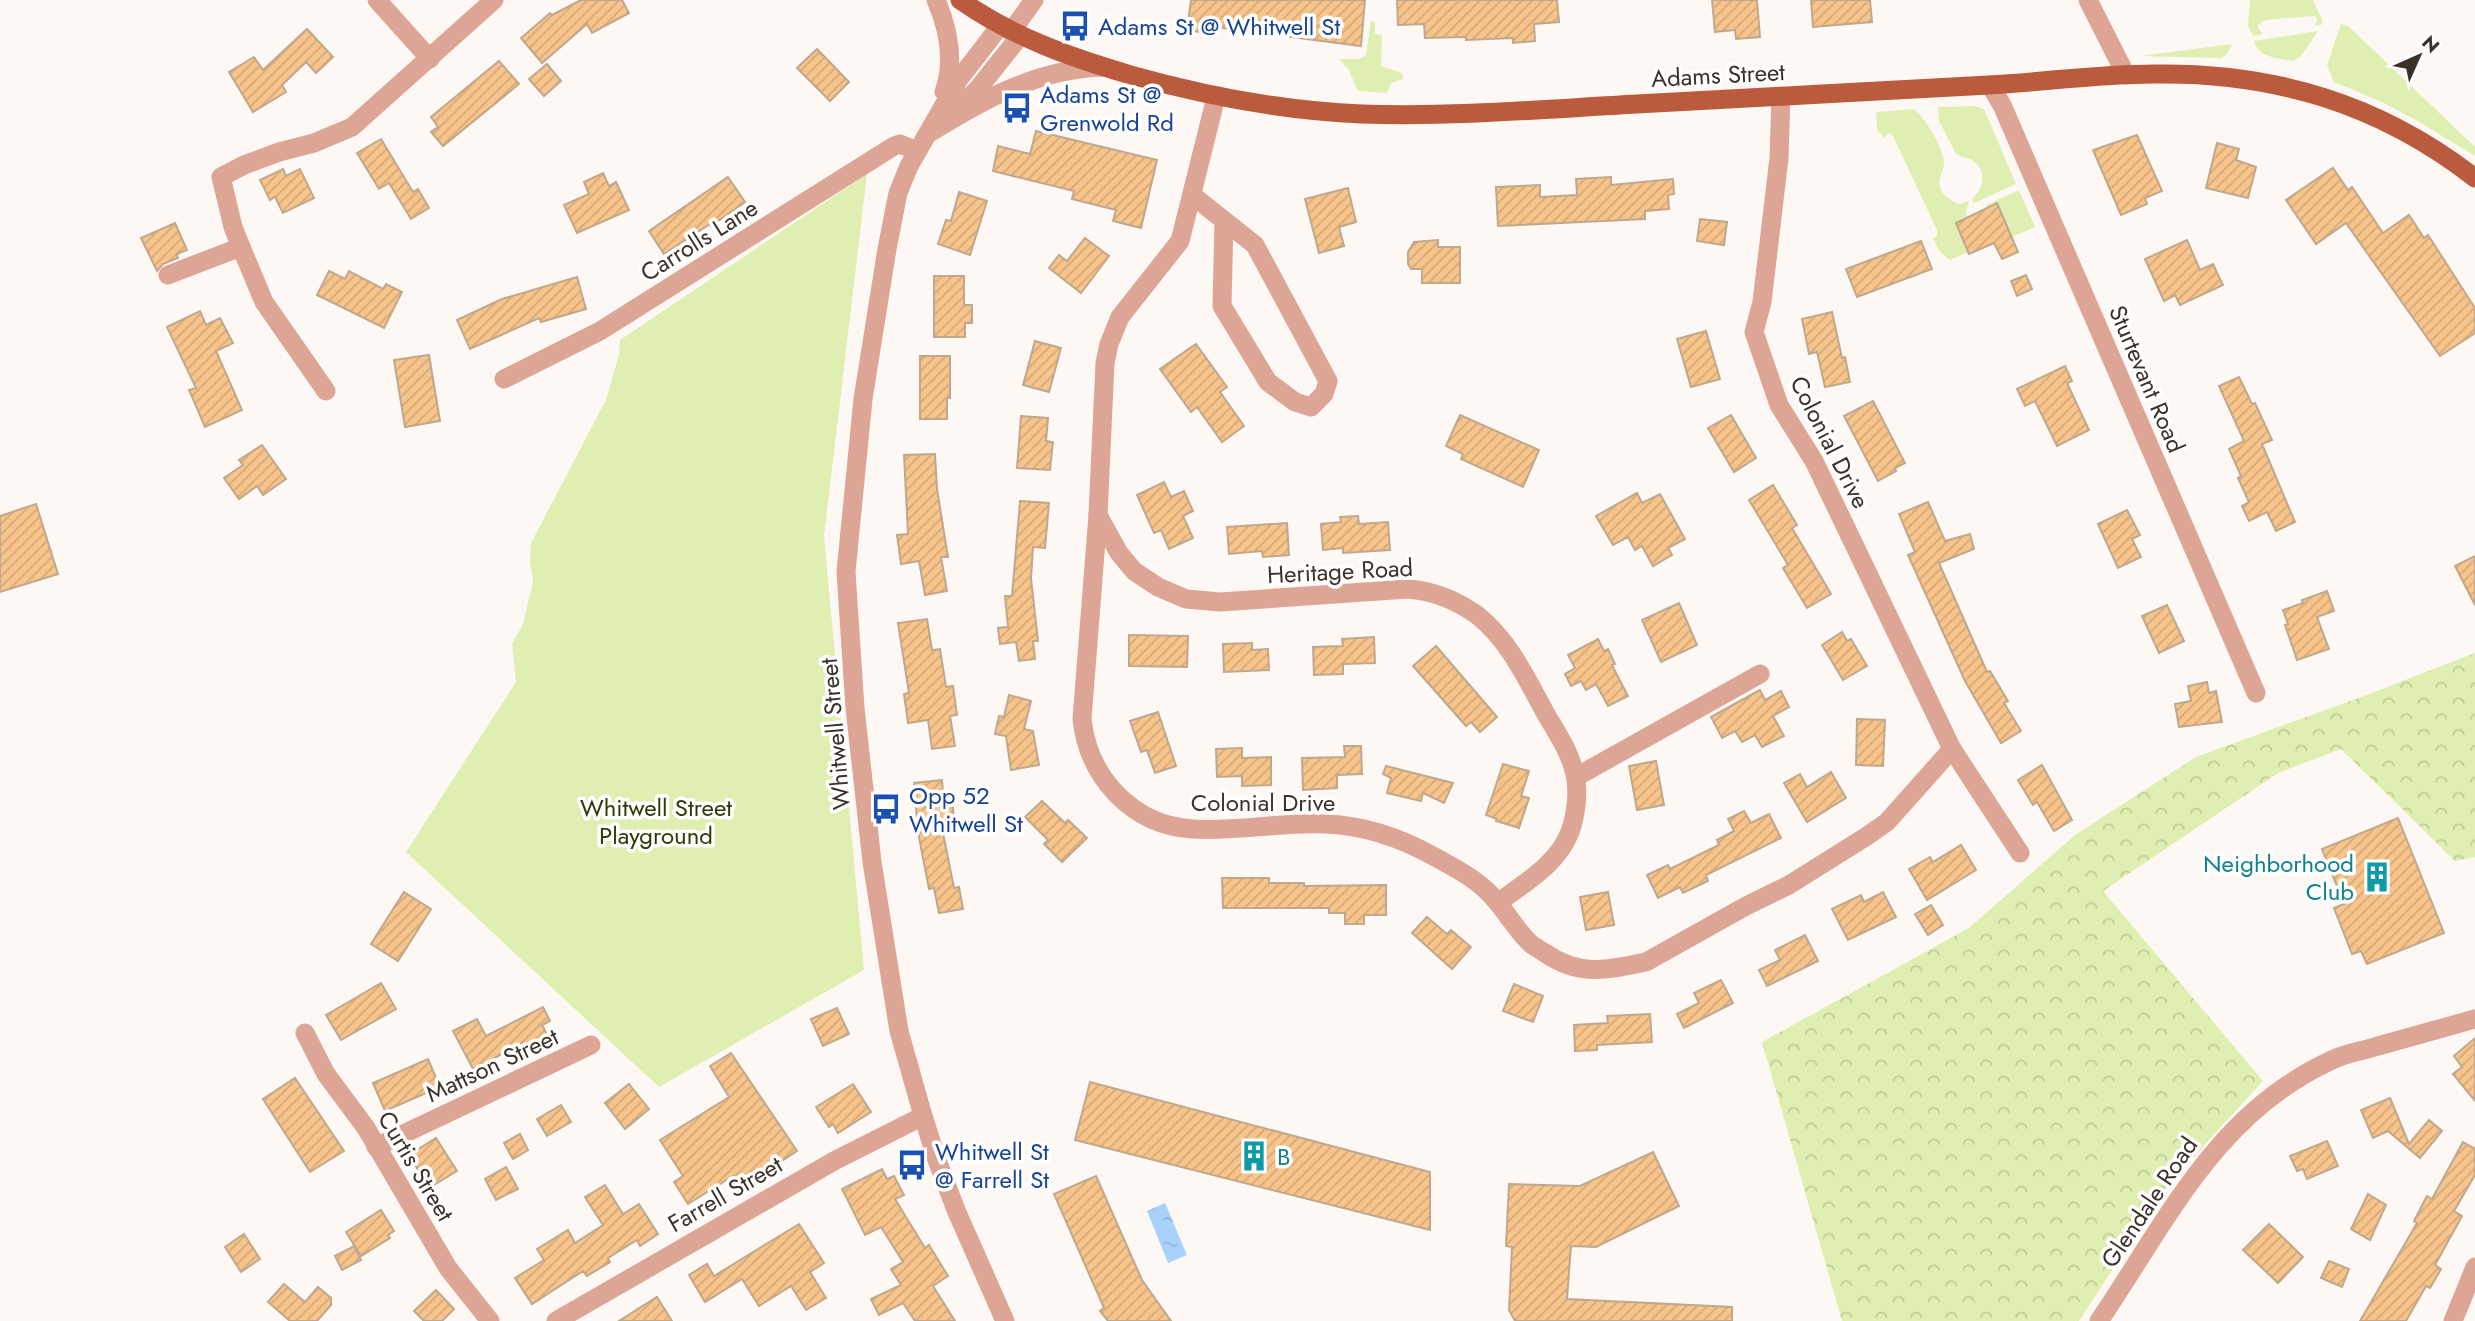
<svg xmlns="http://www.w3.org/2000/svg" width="2475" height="1321" viewBox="0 0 2475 1321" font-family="Jost,sans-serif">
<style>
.green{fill:#dfeeb1}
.forest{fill:url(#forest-crowns)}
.water{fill:url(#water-ripples)}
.building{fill:url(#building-hatch);stroke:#c0a88e;stroke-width:2}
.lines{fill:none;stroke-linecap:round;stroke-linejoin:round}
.minor{stroke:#dca595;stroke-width:19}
.tertiary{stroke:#dca595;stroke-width:19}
.primary{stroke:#ba5b3e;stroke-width:19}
.labels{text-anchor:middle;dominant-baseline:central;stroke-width:7;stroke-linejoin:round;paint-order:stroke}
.transit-label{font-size:24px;fill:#164399;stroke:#fff;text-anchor:start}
.street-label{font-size:24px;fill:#3b3127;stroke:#fff}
.park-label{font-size:24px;fill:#303a04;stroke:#fff}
.culture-label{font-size:24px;fill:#0d838f;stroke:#fff;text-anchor:end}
</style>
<defs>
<pattern id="forest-crowns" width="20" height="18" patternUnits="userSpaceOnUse" patternTransform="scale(1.75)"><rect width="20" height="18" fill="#dfeeb1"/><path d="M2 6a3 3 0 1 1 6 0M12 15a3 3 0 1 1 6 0" fill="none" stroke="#c0cd98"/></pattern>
<pattern id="water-ripples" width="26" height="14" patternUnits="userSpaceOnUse" patternTransform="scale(1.75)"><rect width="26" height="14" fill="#a8d1fc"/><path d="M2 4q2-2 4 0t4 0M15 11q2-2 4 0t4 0" fill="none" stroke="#92b4d8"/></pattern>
<pattern id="building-hatch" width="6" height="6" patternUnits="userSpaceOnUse" patternTransform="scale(1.75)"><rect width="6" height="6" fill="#f7c48b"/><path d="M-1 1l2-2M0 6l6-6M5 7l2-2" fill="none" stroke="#d5a978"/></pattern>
</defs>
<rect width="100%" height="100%" fill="#fdf8f3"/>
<g class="green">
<polygon points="2250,0 2313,0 2323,22 2321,25 2315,25 2318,19 2314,16 2265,20 2257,26 2262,34 2253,36 2248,25"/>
<polygon points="1371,21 1375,23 1375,34 1382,35 1381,66 1402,73 1403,79 1391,83 1387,93 1358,91 1349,70 1339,59 1359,59 1366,55"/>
<polygon points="2341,24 2348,26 2475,147 2475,156 2416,120 2384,103 2334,82 2327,65"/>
<path d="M2318,31L2301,56L2293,61C2278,58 2258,58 2254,41Z"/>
<polygon points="2232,44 2226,55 2221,58 2140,56"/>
<path d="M1975,106L1984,109L2016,184L1974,203L1972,199C1984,189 1988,170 1972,160C1967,157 1961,157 1956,154L1939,121L1938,107Z"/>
<path d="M1914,109C1927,121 1938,140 1943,157C1949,175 1923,185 1958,204L1969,201L1966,212L1967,217L1956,223L1968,252L1950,260L1940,252L1933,238L1937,236V230L1892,134L1888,133L1885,138L1877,130L1876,113L1878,112Z"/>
<polygon points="867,174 824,536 864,970 659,1087 406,852 516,682 512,644 523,624 533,582 530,562 531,543 606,400 619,355 620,340"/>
<polygon points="2019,190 2035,227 2012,237 1997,204 1987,208 1986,205"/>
</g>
<polygon class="forest" points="2475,653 2475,857 2455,861 2341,749 2278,773 2103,891 2263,1081 2167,1186 2079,1321 1842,1321 1762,1042 1969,928 2075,835 2196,757 2364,696"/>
<polygon class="water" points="1165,1203 1187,1255 1168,1263 1147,1211"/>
<g class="building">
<polygon points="581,0 622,0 629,13 592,33 587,24 542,63 521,38 550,13 552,15"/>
<polygon points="1191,0 1365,0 1361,46 1207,26 1206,33 1187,30"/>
<polygon points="1397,0 1557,0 1559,22 1534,24 1535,41 1513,43 1513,38 1466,40 1466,37 1425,38 1424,24 1398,25"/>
<polygon points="1712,0 1757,0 1760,37 1736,39 1735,30 1715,32"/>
<polygon points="1811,0 1870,0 1872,22 1813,27"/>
<polygon points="307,29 333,57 316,73 306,62 282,85 286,92 253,112 229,72 254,57 263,70"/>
<polygon points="817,49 849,82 830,101 797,68"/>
<polygon points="499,61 519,84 443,146 431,132 438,127 431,117"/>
<polygon points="547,64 561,81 544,96 529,79"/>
<polygon points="1036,131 1157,160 1141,228 1113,221 1116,210 1072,199 1074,191 993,171 998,146 1030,154"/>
<polygon points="2137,135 2162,191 2145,198 2147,204 2121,215 2093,150"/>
<polygon points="381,139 413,192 418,189 429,208 411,219 389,183 379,189 357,153"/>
<polygon points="2217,143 2239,149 2236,160 2256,167 2248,198 2206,188"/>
<polygon points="2333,168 2348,190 2352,187 2383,233 2409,215 2424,238 2428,235 2475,308 2475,333 2440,356 2346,223 2316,244 2286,200"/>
<polygon points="283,169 286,176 300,169 314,198 283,213 275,197 270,200 260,180"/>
<polygon points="603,173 609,186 616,182 629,210 577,233 564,205 589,194 584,182"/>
<polygon points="728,177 745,202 711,226 710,224 664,254 649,231"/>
<polygon points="1611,177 1611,185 1673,179 1674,194 1668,195 1669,209 1645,211 1645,219 1498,226 1496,187 1540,185 1540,197 1577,195 1576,179"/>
<polygon points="1348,188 1356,222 1339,227 1344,246 1319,253 1305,199"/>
<polygon points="959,192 987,201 970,255 938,244 946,220 951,221"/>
<polygon points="1997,203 2018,252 2002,259 1994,243 1969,254 1956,223"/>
<polygon points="1700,219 1727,222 1724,245 1697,241"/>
<polygon points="175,223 187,250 177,254 178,258 163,264 157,271 141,238"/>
<polygon points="1085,238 1109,256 1081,293 1049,268 1059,255 1067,261"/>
<polygon points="1438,240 1438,247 1460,247 1460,283 1422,283 1422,269 1411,269 1408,264 1408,252 1414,242"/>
<polygon points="2187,240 2200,270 2213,264 2223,285 2180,305 2175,295 2164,301 2145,259"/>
<polygon points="1921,241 1932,269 1857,297 1846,269"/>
<polygon points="329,271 345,279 349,271 383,289 386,284 402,292 384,328 317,295"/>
<polygon points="2026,275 2032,289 2017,296 2011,281"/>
<polygon points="934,276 964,276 964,305 972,305 972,323 965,323 965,337 934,337"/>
<polygon points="577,277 586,309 541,322 539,318 470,349 457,320 502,299"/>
<polygon points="200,311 206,325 220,318 233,343 216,351 242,410 205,427 189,390 196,388 167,327"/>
<polygon points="1832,312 1842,358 1845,357 1850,382 1825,387 1817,352 1809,354 1802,319"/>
<polygon points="1706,331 1720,379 1691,387 1677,339"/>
<polygon points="1035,341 1061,348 1049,392 1023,385"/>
<polygon points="1196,344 1227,387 1220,392 1244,426 1222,442 1197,407 1191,412 1160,369"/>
<polygon points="429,355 440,421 405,427 394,360"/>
<polygon points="920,356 950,356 950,398 947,398 947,419 920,419"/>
<polygon points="2065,366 2072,381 2067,383 2089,430 2057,446 2035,401 2025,406 2017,389"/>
<polygon points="2239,377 2252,404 2255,403 2272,440 2262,444 2295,522 2276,531 2267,512 2249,521 2242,506 2249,502 2238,478 2241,476 2229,449 2244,441 2219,386"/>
<polygon points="1873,401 1905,463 1895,468 1896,471 1878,481 1844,416"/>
<polygon points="1460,415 1539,450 1523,487 1461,459 1463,454 1446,446"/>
<polygon points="1731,415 1756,458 1734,472 1708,428"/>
<polygon points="1021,416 1048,418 1046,441 1053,442 1050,470 1017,468"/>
<polygon points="262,445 286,479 263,495 257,486 239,499 224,478 243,465 239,460"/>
<polygon points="935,454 937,489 948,557 941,557 947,591 925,595 919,561 901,564 897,535 908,534 904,455"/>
<polygon points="1164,482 1171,497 1184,491 1193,511 1183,516 1193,538 1169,549 1161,530 1154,533 1137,495"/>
<polygon points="1773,485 1797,525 1792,528 1831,594 1807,608 1783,568 1788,565 1749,500"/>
<polygon points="1637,493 1642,503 1660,494 1685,539 1668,548 1672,555 1653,566 1642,546 1635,550 1628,537 1613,545 1596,516"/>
<polygon points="1020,501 1049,503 1045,548 1033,547 1031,578 1038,641 1033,641 1035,659 1019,661 1016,642 1000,644 998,628 1008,627 1005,596 1012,596"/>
<polygon points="1928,502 1945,541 1970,534 1974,549 1939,563 1987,672 1990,671 2008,701 2004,703 2021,731 2001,743 1965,681 1908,555 1915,552 1899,514"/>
<polygon points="36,504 58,574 0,592 0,516"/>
<polygon points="2127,510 2140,535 2132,539 2141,557 2118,568 2098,524"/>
<polygon points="1358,516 1359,524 1388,522 1390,550 1343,553 1343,548 1323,550 1321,524 1341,522 1340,517"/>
<polygon points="1287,523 1289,555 1263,557 1262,551 1229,554 1227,527"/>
<polygon points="2475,556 2475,605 2455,566"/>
<polygon points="2327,591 2334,611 2317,617 2329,649 2297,660 2285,625 2288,624 2283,610 2303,603 2302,600"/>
<polygon points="1679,603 1697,645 1661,662 1642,620"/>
<polygon points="2167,605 2184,641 2159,653 2142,616"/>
<polygon points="927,619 932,650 940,649 946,687 953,686 957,715 950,716 955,746 932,749 928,720 908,723 904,694 909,693 898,623"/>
<polygon points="1842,632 1847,641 1851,639 1867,666 1843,680 1822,645"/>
<polygon points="1129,635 1188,636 1187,667 1129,666"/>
<polygon points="1374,637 1375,663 1343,664 1343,674 1314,675 1313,647 1343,646 1342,639"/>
<polygon points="1598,639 1604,651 1608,649 1615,664 1612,665 1628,696 1608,706 1596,684 1586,690 1581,681 1571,686 1565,674 1575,668 1568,655"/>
<polygon points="1252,643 1252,650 1268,649 1269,670 1224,672 1223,644"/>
<polygon points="1436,646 1497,717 1480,732 1471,722 1466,726 1413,666"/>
<polygon points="2207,682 2209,693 2216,691 2222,722 2179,727 2175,704 2191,701 2188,686"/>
<polygon points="1760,690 1765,700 1781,691 1789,707 1773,716 1784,736 1762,747 1755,735 1742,742 1735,731 1722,738 1711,717"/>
<polygon points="1009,695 1031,701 1024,729 1033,731 1039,765 1011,770 1006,736 995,734 999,716 1004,717"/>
<polygon points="1158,712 1176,766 1155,773 1147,750 1141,752 1130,721"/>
<polygon points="1857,719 1885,720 1883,766 1856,765"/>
<polygon points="1344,746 1361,746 1362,774 1337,775 1337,788 1303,790 1302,758 1345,757"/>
<polygon points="1242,748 1242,758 1271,757 1271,785 1242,786 1242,776 1217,777 1216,749"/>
<polygon points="1656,761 1664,805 1637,810 1629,766"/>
<polygon points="1503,764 1529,771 1521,796 1529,798 1519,828 1496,821 1497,819 1486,815"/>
<polygon points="2042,765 2072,820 2054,831 2037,802 2033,805 2018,780"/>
<polygon points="1386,766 1453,783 1444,803 1423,793 1421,801 1387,793 1391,778 1383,774"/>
<polygon points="1831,772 1846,798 1807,822 1784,783 1800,774 1807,787"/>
<polygon points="942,780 944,808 953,807 954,827 942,828 954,888 959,887 963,909 939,913 934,888 929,889 918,832 914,783"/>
<polygon points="1042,801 1065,823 1068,820 1087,838 1062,862 1044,844 1048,840 1025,817"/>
<polygon points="1744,811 1751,823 1769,814 1781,838 1706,875 1708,881 1683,893 1680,887 1658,898 1647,875 1668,865 1670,869 1719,845 1717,840 1734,831 1728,819"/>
<polygon points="2398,818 2444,933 2367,964 2361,951 2352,954 2334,908 2344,904 2322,849"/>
<polygon points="1961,845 1976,870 1927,900 1909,869 1930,857 1933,862"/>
<polygon points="1222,878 1269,878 1269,883 1304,883 1304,886 1386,885 1386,915 1364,915 1364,924 1345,924 1345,913 1329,913 1329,908 1223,908"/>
<polygon points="404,892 431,909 398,961 371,944"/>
<polygon points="1608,892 1614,925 1586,930 1580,897"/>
<polygon points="1883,892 1896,917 1848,940 1832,909 1861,895 1864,902"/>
<polygon points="1931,905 1943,925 1928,935 1915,914"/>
<polygon points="1427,917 1447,934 1451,930 1471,947 1452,969 1412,933"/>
<polygon points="1805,935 1818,961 1767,986 1759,970 1780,960 1775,950"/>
<polygon points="1721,980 1733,1003 1684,1028 1677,1014 1699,1003 1694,993"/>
<polygon points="381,983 396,1009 341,1040 326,1015"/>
<polygon points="1514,984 1543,996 1533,1022 1503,1011"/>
<polygon points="543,1007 550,1021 542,1025 548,1036 510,1055 508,1051 473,1069 453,1031 477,1019 486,1036"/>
<polygon points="837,1008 849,1034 823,1046 811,1019"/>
<polygon points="1650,1014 1652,1042 1597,1045 1597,1050 1575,1051 1574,1025 1608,1023 1607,1016"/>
<polygon points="2475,1038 2475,1101 2453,1074 2462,1067 2454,1056"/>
<polygon points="731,1053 797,1151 741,1188 733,1176 688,1204 674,1182 683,1176 660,1140 729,1097 710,1066"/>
<polygon points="428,1059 440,1087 385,1111 373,1083"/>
<polygon points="295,1078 344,1151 310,1172 263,1099"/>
<polygon points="1090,1082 1430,1172 1430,1230 1075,1140"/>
<polygon points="629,1084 649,1109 625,1129 605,1103"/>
<polygon points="853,1084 871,1112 838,1133 833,1124 829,1127 816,1107"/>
<polygon points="2390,1098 2409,1144 2429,1120 2442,1131 2420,1158 2388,1131 2373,1138 2361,1110"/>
<polygon points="561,1105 571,1122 547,1136 537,1119"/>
<polygon points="520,1134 528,1150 513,1159 504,1143"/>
<polygon points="436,1138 457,1171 429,1188 409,1155"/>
<polygon points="2327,1141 2338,1166 2307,1179 2303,1169 2297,1171 2290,1156"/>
<polygon points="2463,1142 2475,1149 2475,1175 2454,1211 2462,1216 2435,1265 2441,1269 2430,1288 2426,1286 2406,1321 2360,1321 2417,1223 2414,1221 2427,1196 2432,1199"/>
<polygon points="1653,1152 1679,1206 1596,1247 1571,1246 1567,1299 1732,1307 1732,1321 1515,1321 1509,1310 1512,1247 1506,1246 1509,1184 1580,1186"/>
<polygon points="506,1167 518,1189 496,1200 485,1179"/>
<polygon points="882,1169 887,1179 894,1176 904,1195 895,1199 925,1248 929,1245 948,1276 933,1286 955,1321 915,1321 903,1303 879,1315 871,1299 901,1285 891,1269 903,1262 881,1227 865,1235 842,1189"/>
<polygon points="1096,1176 1142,1280 1171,1321 1108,1321 1100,1311 1104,1308 1054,1194"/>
<polygon points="605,1185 623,1214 639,1204 658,1234 640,1246 637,1240 608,1258 610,1262 587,1276 583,1271 532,1304 515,1278 544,1260 537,1249 568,1230 575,1243 603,1225 585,1197"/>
<polygon points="2368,1194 2386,1205 2370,1240 2351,1229"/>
<polygon points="381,1210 394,1231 388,1235 390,1238 361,1256 346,1232"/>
<polygon points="799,1224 824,1263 810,1272 826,1298 806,1310 791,1286 759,1306 742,1279 705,1302 689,1275 707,1264 714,1276"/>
<polygon points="2269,1224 2303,1257 2278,1283 2243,1250"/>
<polygon points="244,1234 260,1259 241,1272 225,1247"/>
<polygon points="354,1246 361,1260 342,1270 335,1256"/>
<polygon points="2329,1261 2349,1269 2342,1287 2321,1278"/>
<polygon points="284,1284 305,1302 318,1287 331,1298 331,1305 317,1321 290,1321 268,1302"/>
<polygon points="436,1290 454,1309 442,1321 424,1321 414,1311"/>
<polygon points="657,1297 672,1321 619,1321"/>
</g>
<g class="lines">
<g class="minor">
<polyline points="377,0 430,59"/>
<polyline points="2088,0 2126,75"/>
<polyline points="1011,32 1034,0"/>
<polyline points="1990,85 2002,105 2256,693"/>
<path d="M1216,97L1180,241L1120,317L1109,344L1105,363L1098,515L1082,719C1088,777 1132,825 1192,829C1236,832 1280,822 1324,824C1363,825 1401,838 1435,857C1453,867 1473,877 1488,892C1503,906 1513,926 1528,941C1532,946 1539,949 1545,953C1580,977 1607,970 1646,962L1746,906L1789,885L1867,836L1887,822L1952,749L1814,461L1779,405L1754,332L1762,302L1779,158L1781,96"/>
<polyline points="1192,195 1255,245 1328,381 1324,394 1311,407 1295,402 1268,382 1222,306 1224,221"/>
<polyline points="241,247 233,227 221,177 244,165 279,152 314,143 352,127 494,0"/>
<polyline points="168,275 241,247 264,302 326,391"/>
<polyline points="504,379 600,331 894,146 900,144 917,151"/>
<path d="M1098,515L1119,553L1134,571L1158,587L1186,599L1220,602L1408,589C1434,591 1456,600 1477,615C1510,641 1527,680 1547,716C1558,734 1570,753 1575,774C1579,791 1576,815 1570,832C1557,865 1525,882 1498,903"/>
<polyline points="1952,749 2020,853"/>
<polyline points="1576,777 1760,674"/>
<polyline points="305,1033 326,1074 366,1128 448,1268 490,1321"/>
<polyline points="376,1147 591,1045"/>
<polyline points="556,1321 834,1161 923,1116"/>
<path d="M2099,1321C2167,1221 2216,1113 2332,1060C2346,1053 2363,1051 2378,1046C2410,1037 2443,1028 2475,1019"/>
<polyline points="2453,1321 2475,1267"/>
</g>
<g class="tertiary">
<path d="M936,0C949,30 955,61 944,92"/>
<polyline points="1000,26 959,79 909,166 898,193 887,249 863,399 846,572 855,708 872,862 899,1031 923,1116 937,1160 956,1210 1005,1321"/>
<polyline points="962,104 977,90 1020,36"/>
<path d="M931,132C984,99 1038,69 1103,67"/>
</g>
<path class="primary" d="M960,0C1013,37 1069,57 1131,75C1206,96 1284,111 1362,114C1454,117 1546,109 1637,104C1754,97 1872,92 1989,85C2044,82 2099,74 2154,74C2274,72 2380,104 2475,178"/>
</g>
<defs>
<g id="bus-bare" transform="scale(2.415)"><path d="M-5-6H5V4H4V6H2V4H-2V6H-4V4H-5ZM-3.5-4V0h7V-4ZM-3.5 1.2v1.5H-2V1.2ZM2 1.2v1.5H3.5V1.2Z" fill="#1a4fb4" stroke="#fff" stroke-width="2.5" paint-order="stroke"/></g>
<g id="building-bare" transform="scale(2.415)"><path d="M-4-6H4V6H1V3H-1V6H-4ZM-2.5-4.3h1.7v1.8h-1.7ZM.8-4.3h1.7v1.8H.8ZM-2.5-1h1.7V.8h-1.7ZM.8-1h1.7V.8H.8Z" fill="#0f9aa8" stroke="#fff" stroke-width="2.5" paint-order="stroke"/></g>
</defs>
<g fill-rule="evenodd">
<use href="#bus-bare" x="1075" y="26"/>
<use href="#bus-bare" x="1017" y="108"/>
<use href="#bus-bare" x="886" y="809"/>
<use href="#building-bare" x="2377" y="877"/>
<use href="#building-bare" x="1254" y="1156"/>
<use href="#bus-bare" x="912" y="1165"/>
</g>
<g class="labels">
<g class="transit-label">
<text x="1098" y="26">Adams St @ Whitwell St</text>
<text x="1040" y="94">Adams St @<tspan x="1040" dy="28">Grenwold Rd</tspan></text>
<text x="909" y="795">Opp 52<tspan x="909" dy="28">Whitwell St</tspan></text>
<text x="935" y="1151">Whitwell St<tspan x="935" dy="28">@ Farrell St</tspan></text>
</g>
<g class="street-label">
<text transform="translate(1718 75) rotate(-3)">Adams Street</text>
<text transform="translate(699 240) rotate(-32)">Carrolls Lane</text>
<text transform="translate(2147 379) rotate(67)">Sturtevant Road</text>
<text transform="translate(1830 442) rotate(63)">Colonial Drive</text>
<text transform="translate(1340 571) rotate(-3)">Heritage Road</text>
<text transform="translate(835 734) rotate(-95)">Whitwell Street</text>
<text x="1263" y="802">Colonial Drive</text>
<text transform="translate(492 1065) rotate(-25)">Mattson Street</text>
<text transform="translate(416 1166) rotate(59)">Curtis Street</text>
<text transform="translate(725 1194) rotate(-30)">Farrell Street</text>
<text transform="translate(2149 1202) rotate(-56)">Glendale Road</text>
</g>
<g class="park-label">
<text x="656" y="807">Whitwell Street<tspan x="656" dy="28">Playground</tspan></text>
</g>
<g class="culture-label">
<text x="2354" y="863">Neighborhood<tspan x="2354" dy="28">Club</tspan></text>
<text x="1277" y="1156" text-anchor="start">B</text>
</g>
</g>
<g transform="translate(2419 56) rotate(45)" stroke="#ffffff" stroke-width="5" paint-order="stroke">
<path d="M0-5L12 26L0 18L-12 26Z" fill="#3b3127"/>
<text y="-10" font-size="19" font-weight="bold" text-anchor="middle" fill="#3b3127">N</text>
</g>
</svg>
